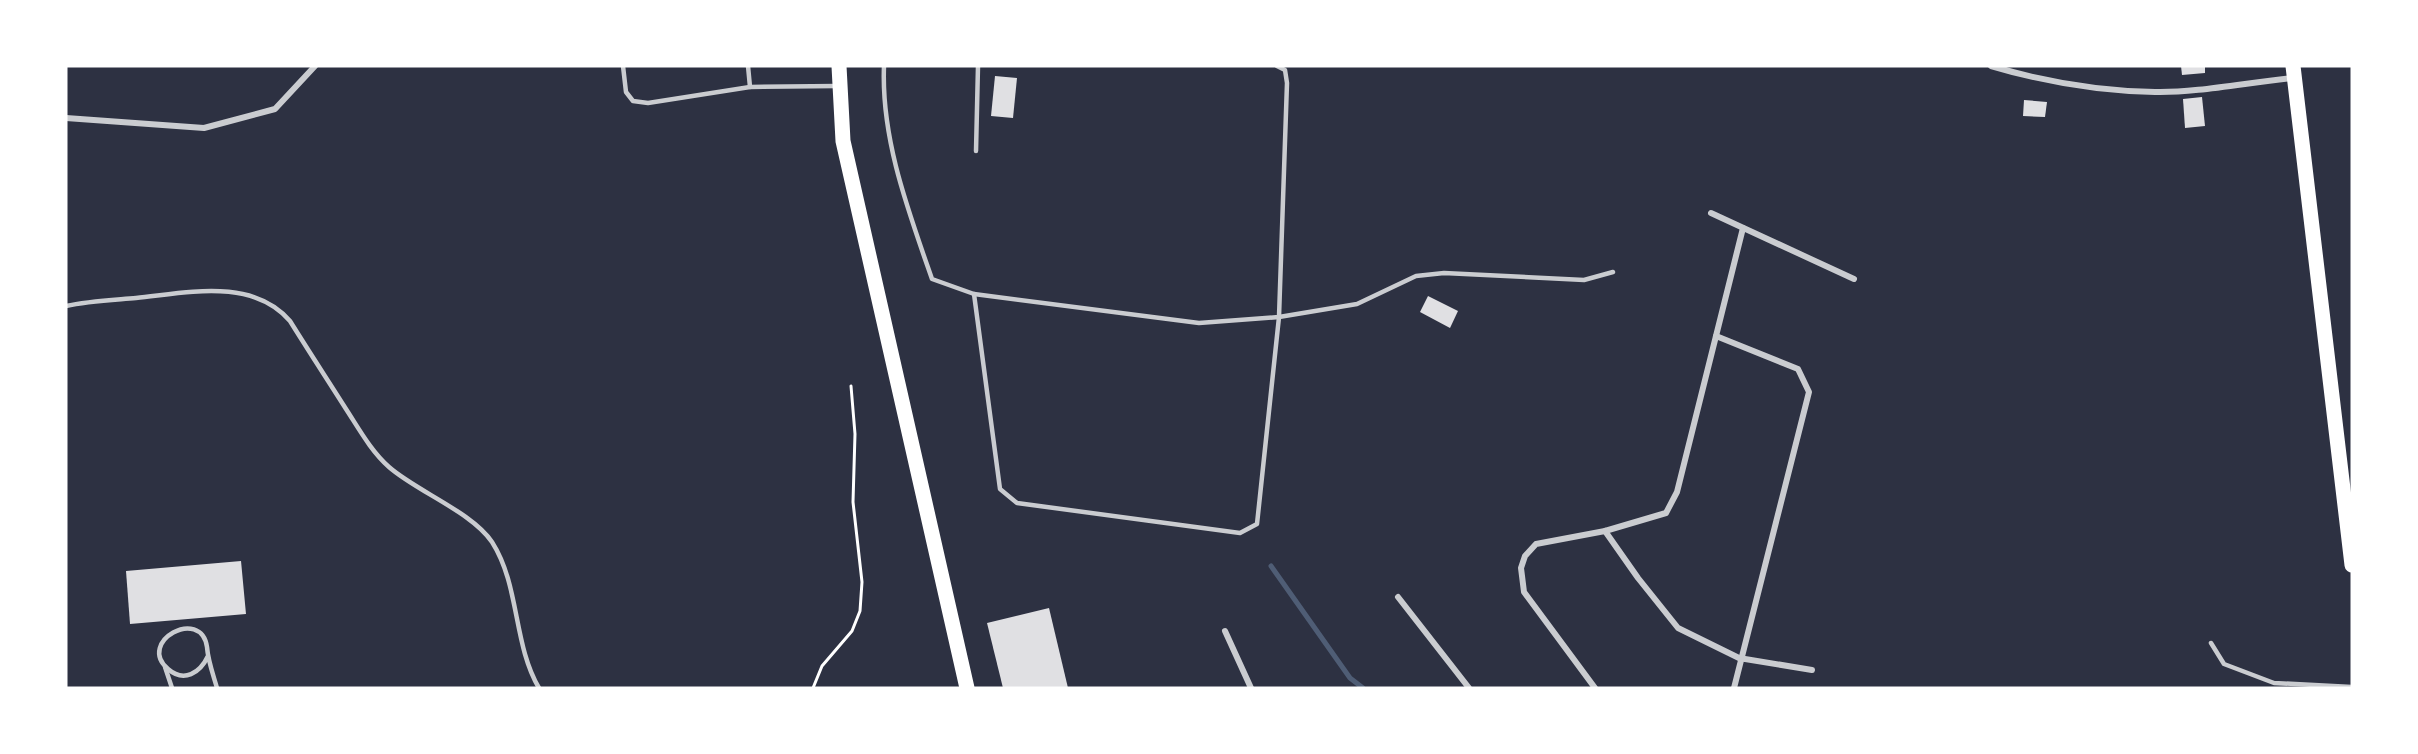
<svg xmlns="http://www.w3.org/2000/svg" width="2418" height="754" viewBox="0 0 2418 754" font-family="'Sofia Sans Condensed',sans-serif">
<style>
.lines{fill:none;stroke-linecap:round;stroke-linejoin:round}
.stream{stroke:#4f5d75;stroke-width:5}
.building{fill:#e0e0e3}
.path{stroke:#fff;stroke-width:3}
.service{stroke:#caccd0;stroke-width:4.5}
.minor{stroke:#caccd0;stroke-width:6}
.primary{stroke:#fff;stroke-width:15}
</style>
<rect width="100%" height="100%" fill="#2d3142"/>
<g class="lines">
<polyline class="stream" points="1271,566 1350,678 1363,688"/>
</g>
<g class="building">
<polygon points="2181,66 2205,66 2205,73 2182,75"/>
<polygon points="995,76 1017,78 1013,118 991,116"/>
<polygon points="2202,97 2205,126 2185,128 2183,99"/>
<polygon points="2024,100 2047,102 2045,117 2023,116"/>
<polygon points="1428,296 1458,311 1450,328 1420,312"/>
<polygon points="241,561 246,614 130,624 126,571"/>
<polygon points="1049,608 1068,688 1003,688 987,623"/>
</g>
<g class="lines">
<polyline class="path" points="813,688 822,666 852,631 860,611 862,582 853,502 855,434 851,386"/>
<g class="service">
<polyline points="623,66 626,92 633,101 648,103 750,87"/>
<polyline points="748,66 750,87 837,86"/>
<path d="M884,66C881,139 908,210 932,279L974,294L1199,323L1279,317L1357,304L1416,276L1444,273L1584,280L1613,272"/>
<polyline points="976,151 978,66"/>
<polyline points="974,294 1000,489 1017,503 1240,533 1257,524 1279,317 1287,83 1285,70 1277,66"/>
<path d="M66,306C88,301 113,300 136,298C186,293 252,277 290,321C308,350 327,379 346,409C359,429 371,451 389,467C416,491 472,512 492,542C520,586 513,644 539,688"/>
<polyline points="2211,643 2224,664 2274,683 2352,687"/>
<path d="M208,656C200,673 184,683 168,669C136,642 201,606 207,647C208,661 213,674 217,688"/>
<polyline points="165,667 172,688"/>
</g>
<g class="minor">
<path d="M1991,66C2045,82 2098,91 2155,92C2196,93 2250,82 2293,78"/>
<polyline points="66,118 204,128 275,109 315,66"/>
<polyline points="1711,213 1854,279"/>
<polyline points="1716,336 1798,369 1809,392 1734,688"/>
<polyline points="1605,531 1638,578 1678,628 1739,658 1812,670"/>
<polyline points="1398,597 1469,688"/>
<polyline points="1225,631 1251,688"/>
<polyline points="1595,688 1524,592 1521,568 1525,556 1536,544 1605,531 1666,513 1677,492 1743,228"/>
</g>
<g class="primary">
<polyline points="839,66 843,141 967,688"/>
<polyline points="2293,66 2352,565"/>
</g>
</g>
<rect width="2418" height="754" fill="none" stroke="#ffffff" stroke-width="135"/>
</svg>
